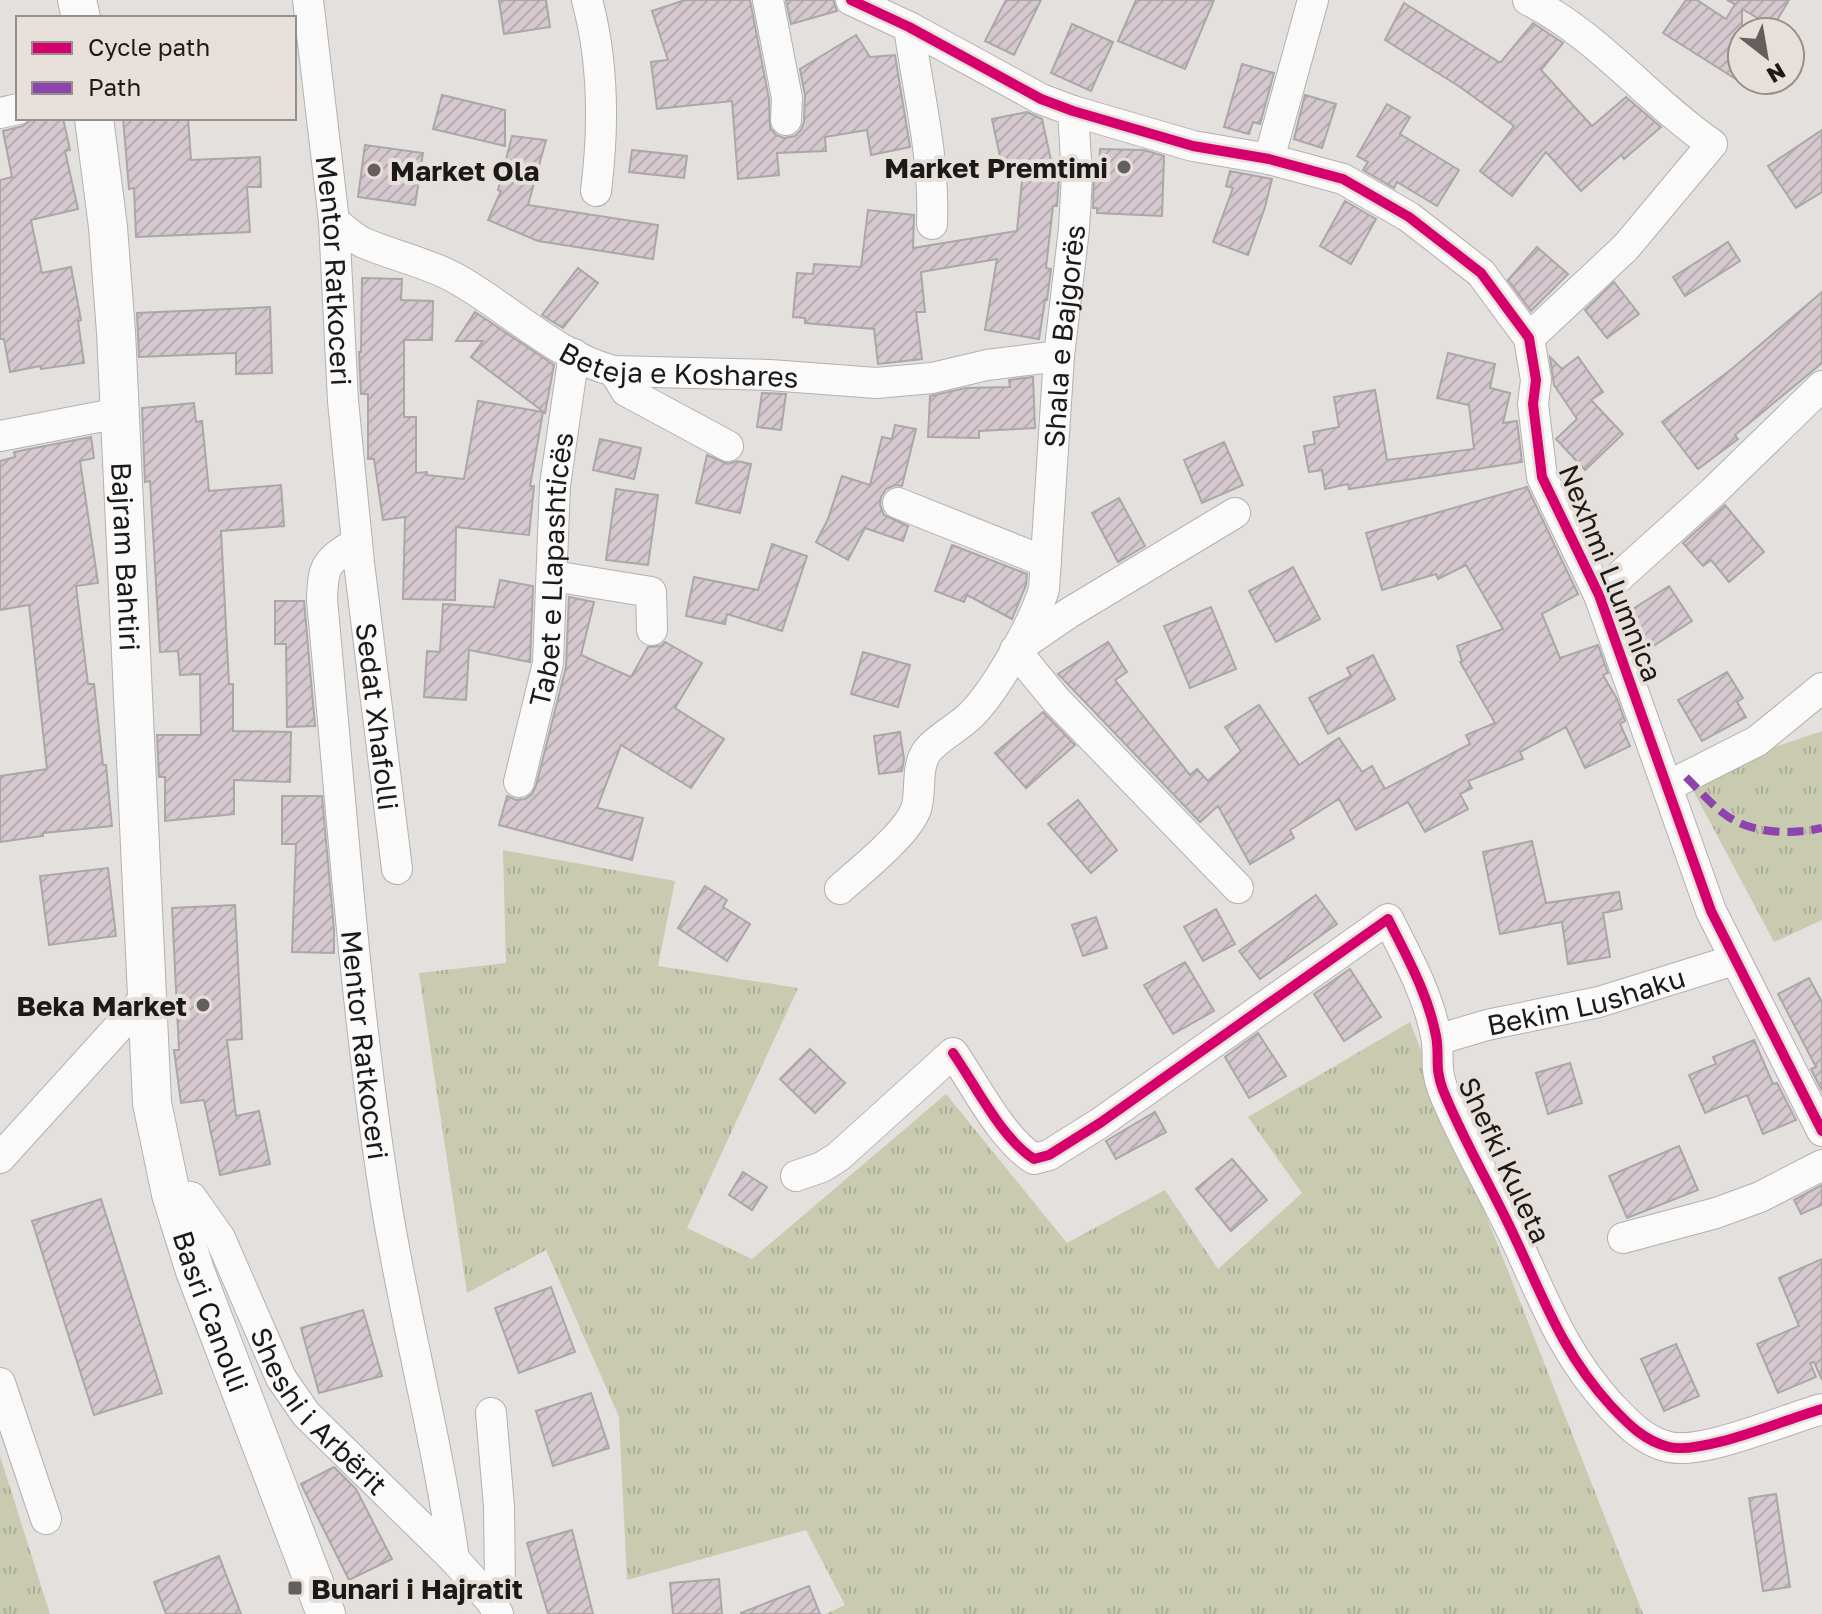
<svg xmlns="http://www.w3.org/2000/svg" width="1822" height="1614" viewBox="0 0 1822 1614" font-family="'Golos Text',sans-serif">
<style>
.grass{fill:url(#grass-tufts)}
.building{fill:url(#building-hatch);stroke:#aaa7a7;stroke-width:2}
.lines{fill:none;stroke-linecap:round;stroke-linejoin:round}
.minor-casing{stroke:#b3b1ae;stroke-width:32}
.major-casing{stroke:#b3b1ae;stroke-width:40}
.minor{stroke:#fbfafa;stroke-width:30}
.major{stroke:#fbfafa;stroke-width:38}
.quiet{stroke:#8e44ad;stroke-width:8;stroke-dasharray:16 8;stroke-linecap:butt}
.cycleway-casing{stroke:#e6dfda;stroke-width:15}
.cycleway{stroke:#d6006c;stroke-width:10}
.poi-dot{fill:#625f5d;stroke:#e6dfda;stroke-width:3}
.labels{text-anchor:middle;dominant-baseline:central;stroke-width:8;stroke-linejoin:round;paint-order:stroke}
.poi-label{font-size:28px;font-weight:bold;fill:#1c1a18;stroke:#e6dfda;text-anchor:end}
.street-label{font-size:28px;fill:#1c1a18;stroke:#e6dfda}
</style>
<defs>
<pattern id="grass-tufts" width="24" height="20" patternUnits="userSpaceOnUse" patternTransform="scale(2)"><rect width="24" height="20" fill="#c8cbaf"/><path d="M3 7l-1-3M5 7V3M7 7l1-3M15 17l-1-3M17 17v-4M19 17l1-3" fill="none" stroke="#abae96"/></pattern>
<pattern id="building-hatch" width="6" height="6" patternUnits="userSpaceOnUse" patternTransform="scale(2)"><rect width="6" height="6" fill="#d5c8cf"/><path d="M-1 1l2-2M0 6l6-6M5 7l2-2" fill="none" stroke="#b6abb1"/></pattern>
</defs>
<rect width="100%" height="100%" fill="#e3e0dd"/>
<g class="grass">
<polygon points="1822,731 1822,920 1774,942 1686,777"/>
<polygon points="503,850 675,881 658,966 798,988 687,1228 752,1259 946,1094 1067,1243 1165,1190 1218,1269 1302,1193 1248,1117 1410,1022 1643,1614 826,1614 845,1605 806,1530 627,1580 619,1417 546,1250 467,1293 419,973 506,963"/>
<polygon points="0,1456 50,1614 0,1614"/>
</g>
<g class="building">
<polygon points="499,0 546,0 550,27 504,34"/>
<polygon points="685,0 750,0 769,99 770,128 776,135 784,138 795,136 801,130 804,122 805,95 800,69 856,35 870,57 895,55 910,147 871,155 867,130 825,137 826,151 777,153 779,175 738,179 732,101 657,109 651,62 668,60 652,11"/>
<polygon points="786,0 833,0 837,11 791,24"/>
<polygon points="1006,0 1041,0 1014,55 985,41"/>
<polygon points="1136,0 1214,0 1185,69 1118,41"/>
<polygon points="1686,0 1697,0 1726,19 1735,4 1727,0 1789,0 1773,27 1742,9 1742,83 1663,33"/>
<polygon points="1404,3 1499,62 1501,62 1533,23 1563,43 1541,70 1592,126 1626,97 1661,127 1624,159 1621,155 1581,191 1546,152 1512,196 1480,171 1514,126 1460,87 1385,40"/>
<polygon points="1072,24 1113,42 1091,91 1051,73"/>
<polygon points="1242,64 1274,73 1260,124 1253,122 1249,134 1224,127"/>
<polygon points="442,95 505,110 505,146 433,129"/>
<polygon points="1305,95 1336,104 1322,148 1294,139"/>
<polygon points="1387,104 1410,117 1400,134 1459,170 1437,206 1397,182 1394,188 1363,170 1368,162 1357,156"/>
<polygon points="1027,112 1042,119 1052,165 1058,165 1059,177 1057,206 1053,206 1046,268 1051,269 1047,300 1045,300 1039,339 985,330 997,259 921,272 925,312 916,312 922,359 878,364 874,329 805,323 805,318 793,317 797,273 813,274 814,264 861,267 868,210 914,215 913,248 1017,231 1024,161 1002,166 992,119"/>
<polygon points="33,118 63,118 70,150 65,151 78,209 31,220 42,273 71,267 81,320 78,321 84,363 41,369 40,366 10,372 4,339 0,339 0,180 12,177 3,131 23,126"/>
<polygon points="123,118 188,118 191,160 260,157 261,187 247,187 250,232 136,237 134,188 129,189"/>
<polygon points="1822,130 1822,192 1796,208 1768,166"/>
<polygon points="512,136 546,140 528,205 658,225 653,259 538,241 488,220 501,191 498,190"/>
<polygon points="365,145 423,153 415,205 358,197"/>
<polygon points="1100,149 1144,150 1164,156 1162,216 1097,213 1097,208 1093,208 1094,168 1099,168"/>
<polygon points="632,150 687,156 684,178 629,172"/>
<polygon points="1230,171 1272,179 1265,207 1248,255 1213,242 1233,188 1226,186"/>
<polygon points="1345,201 1376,219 1351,264 1320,246"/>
<polygon points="1728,242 1740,261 1685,296 1673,277"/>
<polygon points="1537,247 1568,274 1531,311 1508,280"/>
<polygon points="578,268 598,283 563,328 542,315"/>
<polygon points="362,278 402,279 401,300 433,301 432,340 404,340 404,417 416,417 416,473 427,472 427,475 464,479 478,401 543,412 530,486 534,486 529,535 456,527 455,600 403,599 405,517 383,520 374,459 368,459 368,394 361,394 359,352 361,352"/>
<polygon points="1614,282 1639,314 1607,338 1585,310"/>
<polygon points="1822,292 1822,363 1735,435 1738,439 1698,469 1662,422 1733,368"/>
<polygon points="270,307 272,373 236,374 236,353 139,357 137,313"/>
<polygon points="475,312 554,365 545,413 471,357 483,341 456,341"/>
<polygon points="1448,353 1495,364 1490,388 1510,393 1503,423 1517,421 1522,462 1349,489 1348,484 1325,489 1322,470 1309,472 1304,446 1315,444 1313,432 1339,427 1334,397 1375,390 1387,460 1474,449 1469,405 1437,398"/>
<polygon points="1550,357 1562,369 1578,357 1603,392 1591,400 1623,434 1585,470 1556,439 1577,419 1554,385"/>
<polygon points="1033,377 1035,428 979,431 979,438 928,437 930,396 966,388 1010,387 1009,380"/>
<polygon points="762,393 786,394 781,430 757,427"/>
<polygon points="194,403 196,422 202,421 209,491 281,485 284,526 221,531 229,684 233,684 233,731 291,732 290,782 234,780 234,814 165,821 165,777 159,777 157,735 201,735 200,674 180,675 178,651 160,652 150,481 145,482 142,408"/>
<polygon points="895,425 916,429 902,486 895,485 886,489 881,497 880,505 884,515 908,526 903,541 865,528 848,560 816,542 828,519 842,476 870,485 882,437 892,439"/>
<polygon points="91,437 94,458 80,461 98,583 76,586 88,684 94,684 103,765 106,765 112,826 43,833 43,836 0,842 0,776 47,769 29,605 0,610 0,461 15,457 14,452"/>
<polygon points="600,439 641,448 634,479 593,470"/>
<polygon points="1224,442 1243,485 1202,503 1184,460"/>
<polygon points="707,455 728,464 737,461 751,464 740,513 696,503"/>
<polygon points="1527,487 1578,594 1542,614 1560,658 1598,645 1608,673 1603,675 1617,699 1625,721 1620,724 1630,746 1585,768 1566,727 1520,752 1523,759 1468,781 1472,788 1460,794 1468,809 1425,832 1408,802 1356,830 1339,799 1290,830 1294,838 1250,864 1218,806 1200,822 1058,674 1108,642 1127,672 1115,680 1190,775 1197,769 1208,781 1241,751 1225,727 1259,705 1299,765 1339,738 1362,772 1372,766 1385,789 1470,744 1466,735 1495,723 1460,662 1462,661 1457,646 1503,629 1466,565 1438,579 1436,574 1382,590 1366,533"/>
<polygon points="616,489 658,495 648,565 606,560"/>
<polygon points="1119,498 1145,546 1118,562 1092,513"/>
<polygon points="1725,505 1764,552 1729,582 1711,560 1703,566 1683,543"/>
<polygon points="772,544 807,556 782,631 727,614 725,624 686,616 694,577 758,590"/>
<polygon points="952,545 1027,574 1026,585 1012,619 967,595 964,602 935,591"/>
<polygon points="1293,567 1320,619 1276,642 1249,591"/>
<polygon points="500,580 533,586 530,662 469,650 466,700 424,697 427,651 440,652 443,604 494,607"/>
<polygon points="1669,586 1692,621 1650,648 1628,612"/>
<polygon points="569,597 594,602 581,655 631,677 648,647 661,646 665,642 702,663 675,708 724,739 691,788 621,745 597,808 643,818 632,860 499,825 507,796 516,800 525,799 532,794 536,786 566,667"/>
<polygon points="275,601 304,601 315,726 287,727 286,644 275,644"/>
<polygon points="1211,607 1236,669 1190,688 1164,626"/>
<polygon points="863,652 910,665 898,707 851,694"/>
<polygon points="1373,655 1395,699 1328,734 1309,698 1351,676 1347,668"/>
<polygon points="1727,672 1743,698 1737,702 1746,717 1702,741 1678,700"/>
<polygon points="1043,712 1075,745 1026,788 995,753"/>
<polygon points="900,732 904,759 902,771 879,774 874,736"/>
<polygon points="282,796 322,796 334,929 334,953 292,952 296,844 282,844"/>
<polygon points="1078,800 1117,850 1091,873 1048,824"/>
<polygon points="1532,841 1546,903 1619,892 1622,909 1603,913 1610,957 1568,964 1562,922 1500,934 1483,852"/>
<polygon points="108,868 116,936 49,945 40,876"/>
<polygon points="705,886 727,900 723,907 750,924 727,961 678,928"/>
<polygon points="1316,895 1337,924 1260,979 1239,951"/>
<polygon points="235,905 242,1039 227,1040 236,1116 259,1111 270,1164 220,1175 204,1100 181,1103 174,1050 179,1050 172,908"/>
<polygon points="1216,909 1235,944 1203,961 1184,927"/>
<polygon points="1096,917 1107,948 1083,956 1072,925"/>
<polygon points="1185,962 1214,1011 1173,1034 1144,985"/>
<polygon points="1350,969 1381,1017 1344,1041 1314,994"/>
<polygon points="1809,978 1822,1002 1822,1091 1811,1069 1816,1067 1778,994"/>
<polygon points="1258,1033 1286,1076 1249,1098 1225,1057"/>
<polygon points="1754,1040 1773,1084 1777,1083 1796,1120 1763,1134 1747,1095 1705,1113 1689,1075 1716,1064 1713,1057"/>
<polygon points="810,1049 845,1083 815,1113 780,1079"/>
<polygon points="1570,1063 1582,1103 1548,1114 1536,1073"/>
<polygon points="1155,1112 1166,1132 1116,1159 1106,1141"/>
<polygon points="1679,1146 1698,1190 1627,1218 1609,1176"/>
<polygon points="1232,1159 1267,1200 1231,1231 1196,1189"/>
<polygon points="743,1172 767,1187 752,1210 729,1195"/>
<polygon points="1822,1185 1822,1205 1801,1214 1794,1200"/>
<polygon points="101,1199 162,1393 94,1415 32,1221"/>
<polygon points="1822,1259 1822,1380 1814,1362 1810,1363 1816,1377 1778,1393 1757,1344 1799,1326 1779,1278"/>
<polygon points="551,1287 575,1352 519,1373 495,1308"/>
<polygon points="363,1310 382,1376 319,1393 301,1328"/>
<polygon points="1676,1344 1699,1396 1664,1411 1641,1359"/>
<polygon points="591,1393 609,1448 553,1466 536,1411"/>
<polygon points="334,1467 356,1489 392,1559 349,1580 301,1484"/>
<polygon points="1776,1494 1790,1587 1763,1591 1749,1498"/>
<polygon points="572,1530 593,1614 548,1614 527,1543"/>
<polygon points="219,1556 241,1614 166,1614 154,1582"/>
<polygon points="719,1579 722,1614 673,1614 670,1583"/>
<polygon points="809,1586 820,1614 741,1614 741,1613"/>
</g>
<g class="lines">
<g class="minor-casing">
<g id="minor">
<path id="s1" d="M308,0L334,221L343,401L359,563L397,869"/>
<path d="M587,0C604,63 604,127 596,191"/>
<polyline points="768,0 787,98 786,120"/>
<polyline points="851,0 909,27 1041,99 1073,111 1193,146 1269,159 1343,179 1409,217 1481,273 1529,338 1536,380 1533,404 1542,477 1599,595 1711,911 1822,1131"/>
<path d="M1528,0C1598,35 1648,100 1712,144L1626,247L1529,338"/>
<path d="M909,27C918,92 935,158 932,224"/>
<polyline points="0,113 18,109"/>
<polyline points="1269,159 1313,0"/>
<path id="s2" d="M334,221C343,228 353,238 364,243C394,256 426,262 455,278C508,307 555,356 614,371L770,375L876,383L932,378L987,365L1059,356"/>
<polyline points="614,371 626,391 728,446"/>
<polyline points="0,436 119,413"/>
<polyline points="898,503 1046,562"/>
<polyline points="1235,513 1069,613 1015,650 1056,700 1238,888"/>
<path id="s3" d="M357,542C326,562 323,564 322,600C341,799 354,999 385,1196C404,1318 437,1437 454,1559"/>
<polyline points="553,576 651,592 652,630"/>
<polyline points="1599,595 1713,492 1822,386"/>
<path id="s4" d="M519,782L548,663L555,485L574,354"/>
<polyline points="1668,786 1757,741 1822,688"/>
<path id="s5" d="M840,889C860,871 907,834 916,809C922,791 915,766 928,750C940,736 958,728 971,715C996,690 1034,623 1044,589L1059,356L1074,229L1077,177L1073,111"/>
<path id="s6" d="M1437,1040L1487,1025L1599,1002L1734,960"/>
<polyline points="0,1158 146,997"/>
<path d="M796,1176L822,1167L838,1157L953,1053C976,1086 1001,1138 1034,1159L1049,1155L1100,1123L1388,919C1407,957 1428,994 1436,1036C1440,1056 1434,1067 1443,1090C1461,1135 1486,1178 1507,1221C1541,1290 1558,1348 1611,1406C1628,1424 1644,1441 1669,1447C1703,1455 1786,1419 1822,1409"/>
<path id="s7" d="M171,1194L191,1197L220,1238L281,1378L306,1414L454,1559L492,1602L498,1614"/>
<polyline points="1623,1238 1716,1213 1760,1197 1822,1165"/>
<polyline points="0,1383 46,1519"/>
<polyline points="491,1413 499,1507 500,1584 492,1602"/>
</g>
</g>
<g class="major-casing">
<g id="major">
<polyline points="77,0 81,18"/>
<path id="s8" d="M94,118L108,227L116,332L152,1103L171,1194L195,1271L326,1614"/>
</g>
</g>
<use href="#minor" class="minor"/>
<use href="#major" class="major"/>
<path class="quiet" d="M1686,777C1698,789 1710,803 1723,813C1749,834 1791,835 1822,828"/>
<g class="cycleway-casing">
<g id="cycleway">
<polyline points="851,0 909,27 1041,99 1073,111 1193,146 1269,159 1343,179 1409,217 1481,273 1529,338 1536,380 1533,404 1542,477 1599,595 1711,911 1822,1131"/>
<path d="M953,1053C976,1086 1001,1138 1034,1159L1049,1155L1100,1123L1388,919C1407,957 1428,994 1436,1036C1440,1056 1434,1067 1443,1090C1461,1135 1486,1178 1507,1221C1541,1290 1558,1348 1611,1406C1628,1424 1644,1441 1669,1447C1703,1455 1786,1419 1822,1409"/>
</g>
</g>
<use href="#cycleway" class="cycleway"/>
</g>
<g class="poi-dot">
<circle cx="1124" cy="167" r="8"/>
<circle cx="374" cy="170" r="8"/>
<circle cx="203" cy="1005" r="8"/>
<rect x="287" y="1580" width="16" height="16" rx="4"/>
</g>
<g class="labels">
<g class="poi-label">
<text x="1108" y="167">Market Premtimi</text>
<text x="390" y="170" text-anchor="start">Market Ola</text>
<text x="187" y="1005">Beka Market</text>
<text x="311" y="1588" text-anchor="start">Bunari i Hajratit</text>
</g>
<g class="street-label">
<text stroke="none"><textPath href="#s1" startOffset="272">Mentor Ratkoceri</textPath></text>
<text stroke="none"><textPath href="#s5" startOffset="628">Shala e Bajgorës</textPath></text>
<text stroke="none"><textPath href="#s2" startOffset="384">Beteja e Koshares</textPath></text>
<text stroke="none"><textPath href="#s8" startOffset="440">Bajram Bahtiri</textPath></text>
<text stroke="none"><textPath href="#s4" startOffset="216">Tabet e Llapashticës</textPath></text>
<text transform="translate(1611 573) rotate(68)">Nexhmi Llumnica</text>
<text stroke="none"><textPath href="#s1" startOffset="720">Sedat Xhafolli</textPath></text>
<text stroke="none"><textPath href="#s6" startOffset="154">Bekim Lushaku</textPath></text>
<text stroke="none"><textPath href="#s3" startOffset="520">Mentor Ratkoceri</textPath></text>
<text transform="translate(1505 1160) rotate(65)">Shefki Kuleta</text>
<text stroke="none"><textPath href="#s8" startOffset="1204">Basri Canolli</textPath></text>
<text stroke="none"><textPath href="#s7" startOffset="272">Sheshi i Arbërit</textPath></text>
</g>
</g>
<rect x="16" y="16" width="280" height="104" fill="#e6dfda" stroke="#95908c" stroke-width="2"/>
<rect x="32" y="42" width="40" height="12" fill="#d6006c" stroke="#95908c" stroke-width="2"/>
<text x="88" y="56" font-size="24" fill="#1c1a18">Cycle path</text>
<rect x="32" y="82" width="40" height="12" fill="#8e44ad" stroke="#95908c" stroke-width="2"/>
<text x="88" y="96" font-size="24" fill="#1c1a18">Path</text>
<g transform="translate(1766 56) rotate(149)"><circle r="38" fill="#e6dfda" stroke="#95908c" stroke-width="2"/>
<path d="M0-6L14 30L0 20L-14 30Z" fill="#625f5d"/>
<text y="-12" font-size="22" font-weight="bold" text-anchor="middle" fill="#1c1a18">N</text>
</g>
</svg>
